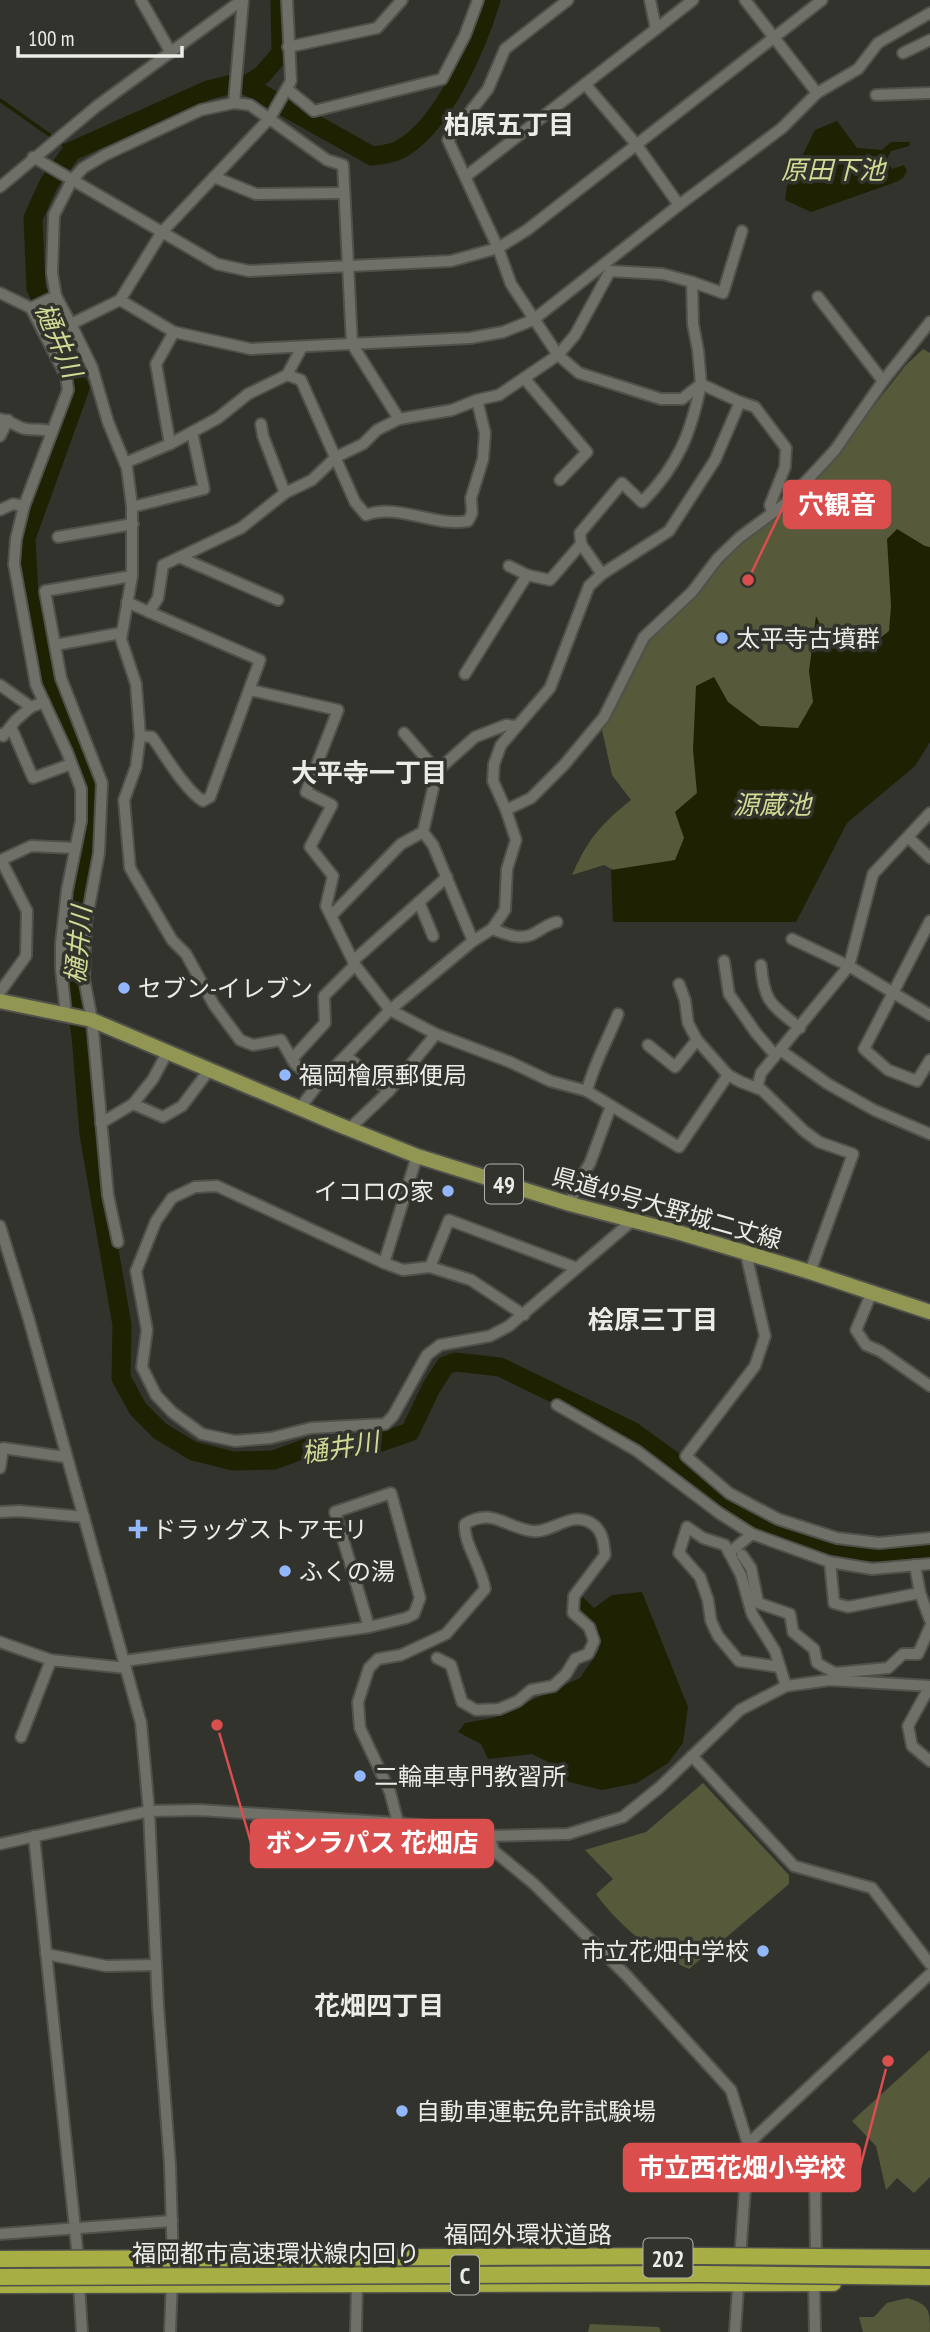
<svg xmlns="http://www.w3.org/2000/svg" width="930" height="2332" viewBox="0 0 930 2332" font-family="'PT Sans Narrow','Noto Sans JP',sans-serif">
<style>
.green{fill:#575a3a}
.water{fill:#1f2103}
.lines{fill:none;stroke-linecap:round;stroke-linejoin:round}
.stream{stroke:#1f2103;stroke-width:3.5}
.river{stroke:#1f2103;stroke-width:19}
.minor-casing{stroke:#50514b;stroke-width:14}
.major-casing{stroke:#50514b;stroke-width:18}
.highway-casing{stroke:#50514b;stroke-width:19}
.minor{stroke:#6f7068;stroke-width:10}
.major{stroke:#919652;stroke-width:14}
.highway{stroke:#a7af44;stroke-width:16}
.highway-bridge-casing{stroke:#50514b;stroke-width:19;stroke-linecap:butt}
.highway-bridge{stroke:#a7af44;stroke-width:16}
.poi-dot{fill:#93b7fd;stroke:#32332c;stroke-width:2.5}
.labels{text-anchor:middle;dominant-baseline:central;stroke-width:7;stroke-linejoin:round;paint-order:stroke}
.shield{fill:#32332c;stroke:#b4b4af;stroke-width:2}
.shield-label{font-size:23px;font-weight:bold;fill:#ebece7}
.poi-label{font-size:24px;fill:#ebece7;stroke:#32332c;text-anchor:start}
.street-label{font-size:24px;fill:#ebece7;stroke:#32332c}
.neighbourhood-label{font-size:26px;font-weight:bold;fill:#ebece7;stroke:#32332c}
.water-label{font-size:26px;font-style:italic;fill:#d3da94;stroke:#32332c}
.leader{fill:none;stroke:#da4f4e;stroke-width:2.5}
.callout-dot{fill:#da4f4e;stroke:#32332c;stroke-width:2.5}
.callout{fill:#da4f4e;stroke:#da4f4e;stroke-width:2.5}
.callout-label{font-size:26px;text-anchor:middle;font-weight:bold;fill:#fff}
</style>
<rect width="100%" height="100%" fill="#32332c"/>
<g class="green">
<path d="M923,349L930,353V552L898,633L822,708L799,738L703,776L691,839L677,870L625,876L604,865L572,875C588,839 600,825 631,800L612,775L602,730L647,639L695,595L741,542L838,452L905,366Z"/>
<path d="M703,1783L789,1875V1884L689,1969C653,1953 619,1926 596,1894L613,1879L585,1850L646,1832Z"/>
<polygon points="930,2050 930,2177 914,2193 897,2178 886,2190 876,2146 852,2121"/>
<path d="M907,2298C930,2305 930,2310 930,2332H863L859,2317H874L887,2303Z"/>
<polygon points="590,2324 659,2327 661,2332 588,2332"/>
</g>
<g class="water">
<polygon points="837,121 857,148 882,150 891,142 910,142 909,146 891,151 887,159 892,169 904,165 907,171 903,178 896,182 811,212 785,200 787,186 815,130"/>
<polygon points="897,529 925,546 930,547 930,742 915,766 847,823 796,922 613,922 611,870 675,860 684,838 675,812 697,793 693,750 696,686 714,677 728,702 760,726 798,728 813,702 809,671 816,616 827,640 863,651 889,631 891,606 887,539"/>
<polygon points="642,1592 688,1707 683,1743 668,1763 637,1783 602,1790 569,1782 552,1764 532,1754 488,1759 481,1744 458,1732 465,1723 493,1718 580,1678 599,1650 597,1626 576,1605 583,1597 594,1608 612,1595"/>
</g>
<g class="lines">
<polyline class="stream" points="0,100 72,151"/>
<g class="river">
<path d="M491,0C477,46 443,127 399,150C391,154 381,155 372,156L246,85L236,83L208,90L72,151L49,183L33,218L36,288L80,388L26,538L29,594L50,694L91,786L90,836L71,972L81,1035L89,1134L122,1325L121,1378L138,1409L160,1431L193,1451L233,1461L274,1460L312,1446L337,1448L381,1442L410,1432L431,1388L445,1366L455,1362L500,1367L632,1431L755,1520L827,1547L903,1555L930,1553"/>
<polyline points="246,85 262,75 281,53 280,0"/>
</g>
<g class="minor-casing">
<g id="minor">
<polyline points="141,0 170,51"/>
<polyline points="287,0 291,81 270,118 162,232 120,300 71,324 92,367 108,422 127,468 132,507 132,576 121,639 136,684 140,736 136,767 124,800 130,868 172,940 186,954 214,1005 240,1040 253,1045 281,1040 295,1064 319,1083 300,1108"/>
<polyline points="568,0 505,49 488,89 448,140 498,248 511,284 558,355 579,373 661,399 682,399 701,384"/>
<polyline points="745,0 817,93"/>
<polyline points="656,29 693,0"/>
<polyline points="288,47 377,28 402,0"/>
<polyline points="903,53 930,40"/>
<polyline points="585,84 636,144 679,205"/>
<polyline points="287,89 314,111 442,79 465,35 478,0"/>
<polyline points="876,95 930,93"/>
<polyline points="234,103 243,0"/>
<polyline points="33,157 217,264 249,271 451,261 498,248 527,230 822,0"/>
<polyline points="214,177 256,194 344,193"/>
<polyline points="465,177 656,29 650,0"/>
<polyline points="0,187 97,106 242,0"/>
<polyline points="0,293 31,308 66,376 68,390 24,506 16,539 14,564 36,685 67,752 81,789 81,821 67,890 61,943 61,969 66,1014"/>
<polyline points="818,297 883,381"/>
<polyline points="120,300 174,332 251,349 470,338 503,332 533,320 679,205 782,128 817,93 858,69 878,43 930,13"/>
<polyline points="31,308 56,296"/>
<polyline points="71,324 56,296 52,273 54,215 72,180 83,168 105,155 201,110 234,103 250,105 327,160 343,165 352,344 399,419"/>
<path d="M287,375L301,380L355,502L366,515C398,503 433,527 468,521L472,513L471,498L483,459L485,433L477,400"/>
<polyline points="524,378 587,452 560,480"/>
<polyline points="740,402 755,407 786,448 785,467 770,505 772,513"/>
<path d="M0,419C9,420 14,425 22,428C32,431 42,428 52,432"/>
<polyline points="261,424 263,436 285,493"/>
<polyline points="0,436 8,420"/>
<polyline points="170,444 156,364 174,332"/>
<polyline points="125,463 170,444 218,418 248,394 287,375 302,347"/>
<polyline points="132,507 204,489 192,432"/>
<polyline points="0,510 13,504 24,506"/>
<polyline points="58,537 133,524"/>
<path d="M581,544L580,533L622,483L642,502C678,466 691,433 701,384"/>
<polyline points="181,558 278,600"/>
<polyline points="509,566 527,575"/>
<polyline points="127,602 149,612 158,598 163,565 241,528 285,493 312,480 336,457 363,444 377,430 399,419 452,410 477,400 499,395 558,355 575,335 610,271 663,274 692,282"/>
<polyline points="55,645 121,633"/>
<polyline points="465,674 527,575 550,580 581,544 602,574"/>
<polyline points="0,685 31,707 44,702"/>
<polyline points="250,690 338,710 306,792 332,805 310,847 333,876 326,906 355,965 390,1010 436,1034 510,1062 550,1081 587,1091 679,1147 728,1075"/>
<polyline points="11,727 33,778 71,764"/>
<polyline points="404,733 437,771"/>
<polyline points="0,734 3,736 16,720 31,707"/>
<path d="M140,736L152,737C165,755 185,790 203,801L210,797L260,660L149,612"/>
<polyline points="506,810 531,798 564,765 604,717 644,637 692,592 718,558 740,537 786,503 835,450 883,381 930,322"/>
<polyline points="908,837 930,858"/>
<polyline points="419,902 433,936"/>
<polyline points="331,916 401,844 423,832"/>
<polyline points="930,921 864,1049 888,1070 917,1081 930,1060"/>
<path d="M492,929C504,933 518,940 531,935C540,931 547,924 557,922"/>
<polyline points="792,939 849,966 930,1015"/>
<polyline points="473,941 433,845 423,832 437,771 475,737 506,725 517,726"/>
<polyline points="353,961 447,877"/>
<polyline points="724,961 729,994 756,1033 775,1055"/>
<path d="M761,965C764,1003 772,1005 800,1028"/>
<polyline points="679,984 685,1000 688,1023 697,1040 728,1075 741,1082 762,1090 804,1131 819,1142 853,1154 810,1272"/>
<polyline points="0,992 26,956 27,911 1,860 31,846 75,848"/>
<polyline points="648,1045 675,1067 697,1040"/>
<polyline points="780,1050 828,1084 874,1110 930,1134"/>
<polyline points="346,1056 389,1091"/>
<polyline points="292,1059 325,1023 324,996 355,965"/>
<polyline points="319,1083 390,1010 473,941 492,929 505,910 507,869 516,840 506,810 493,781 494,764 501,745 550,688 589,586 602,574 669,531 715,460 740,402 701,384 698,350 693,324 692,282 723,293 742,231"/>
<polyline points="757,1088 761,1073 849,966 873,874 930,813"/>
<path d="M587,1091C593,1065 608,1040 618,1014"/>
<polyline points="133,1104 163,1117 182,1106 210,1069"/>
<polyline points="101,1123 133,1104 153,1079 168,1051"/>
<polyline points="349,1129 389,1091 436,1034"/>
<polyline points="417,1156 384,1263 217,1186 195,1187 172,1198 156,1221 136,1271 147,1330 142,1367 156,1395 172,1412 202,1434 235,1441 271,1438 311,1428 385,1424 393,1416 427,1355 440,1345 490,1336 509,1326 632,1221"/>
<polyline points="570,1204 576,1186 590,1163 611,1106"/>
<polyline points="0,1226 29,1320 141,1723 149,1811 158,2006 170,2165 173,2263"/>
<polyline points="118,1242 108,1195 92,1020 84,978 86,923 99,853 102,783 61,678 45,591 132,576"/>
<polyline points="746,1254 765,1336 755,1366 686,1456 729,1493 778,1519 837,1538 879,1543 930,1538"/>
<polyline points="384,1263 403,1270 430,1267 471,1280 524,1315"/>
<polyline points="430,1267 449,1220 577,1268"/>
<polyline points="872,1292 856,1330 866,1345 880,1351 930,1386"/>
<polyline points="557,1405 637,1451 719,1513 752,1534 830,1562 872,1569 930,1564"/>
<polyline points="0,1468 3,1448 65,1457"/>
<polyline points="0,1512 19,1511 84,1517"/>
<polyline points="729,1553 752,1534"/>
<polyline points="742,1555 751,1568 758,1603 790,1614 793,1632 814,1649 817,1663 835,1673 888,1668 903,1654 918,1654 930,1627"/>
<polyline points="830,1562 834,1603 848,1607 920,1593"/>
<polyline points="915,1565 920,1593 930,1620"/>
<polyline points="0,1642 51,1660 126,1668"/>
<polyline points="124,1661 369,1627 406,1618 414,1614 420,1598 391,1493 335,1512 369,1627"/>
<polyline points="780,1667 775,1651 752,1614 741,1575 725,1545 703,1538 687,1527 679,1553 700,1577 708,1600 711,1621 718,1636 739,1661 780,1667 786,1686"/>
<polyline points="21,1737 51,1660"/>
<polyline points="692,1756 794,1866 872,1888 930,1964"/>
<path d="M398,1823L390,1792L360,1728L358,1702L369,1668L378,1659L401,1655L446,1634L485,1589C482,1567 463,1543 465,1524C491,1507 507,1528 532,1531C553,1534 572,1508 594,1525C603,1532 604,1545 605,1555L574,1596L573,1613L589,1627L594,1641L588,1654L575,1659L566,1674L553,1686L531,1690L518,1701L499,1709L476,1710L462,1702L451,1665L437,1658"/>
<polyline points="34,1836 78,2258"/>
<polyline points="489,1836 494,1851 534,1884 627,1976 731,2090 748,2144 735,2332"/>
<polyline points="0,1844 149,1811 200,1810 398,1823 438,1827 489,1836 568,1834 623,1817 660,1787 740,1710 786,1686 830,1680 930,1686 908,1726 912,1746 930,1761"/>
<polyline points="46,1954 106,1966 156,1965"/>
<polyline points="748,2144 930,1974"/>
<polyline points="744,2183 815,2178 816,2260"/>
<polyline points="0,2234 172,2221"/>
<polyline points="814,2283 815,2332"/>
<polyline points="79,2285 82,2332"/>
<polyline points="170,2332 172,2279"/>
<polyline points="356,2332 357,2284"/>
</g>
</g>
<g class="major-casing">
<polyline id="major" points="0,1001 92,1020 337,1124 417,1156 570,1204 677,1232 810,1272 930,1312"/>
</g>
<g class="highway-casing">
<polyline id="highway" points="0,2285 833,2283"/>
</g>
<use href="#minor" class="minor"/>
<use href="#major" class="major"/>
<use href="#highway" class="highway"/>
<g class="highway-bridge-casing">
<g id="highway-bridge">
<polyline points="0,2259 702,2256 930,2258"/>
<polyline points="0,2277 702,2274 930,2277"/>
</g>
</g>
<use href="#highway-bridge" class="highway-bridge"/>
</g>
<g class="poi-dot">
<circle cx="722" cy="638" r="7"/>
<circle cx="124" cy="988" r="7"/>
<circle cx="285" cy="1075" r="7"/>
<circle cx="448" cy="1191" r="7"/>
<path d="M134.5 1518.5h7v7h7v7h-7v7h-7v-7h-7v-7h7z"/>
<circle cx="285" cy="1571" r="7"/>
<circle cx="360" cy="1776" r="7"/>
<circle cx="763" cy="1951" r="7"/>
<circle cx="402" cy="2111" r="7"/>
</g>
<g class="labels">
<g class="shield">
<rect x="485" y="1164.5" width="38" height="39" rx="5"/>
<rect x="643.5" y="2238.5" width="49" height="39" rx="5"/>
<rect x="451" y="2255.5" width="28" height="39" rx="5"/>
</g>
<g class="shield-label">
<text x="504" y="1184">49</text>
<text x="668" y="2258">202</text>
<text x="465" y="2275">C</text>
</g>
<g class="poi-label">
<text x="736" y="638">太平寺古墳群</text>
<text x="138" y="988">セブン-イレブン</text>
<text x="299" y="1075">福岡檜原郵便局</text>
<text x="434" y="1191" text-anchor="end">イコロの家</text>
<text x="152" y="1529">ドラッグストアモリ</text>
<text x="299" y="1571">ふくの湯</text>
<text x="374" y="1776">二輪車専門教習所</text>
<text x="749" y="1951" text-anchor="end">市立花畑中学校</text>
<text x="416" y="2111">自動車運転免許試験場</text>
</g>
<g class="street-label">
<text transform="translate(667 1208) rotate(16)">県道49号大野城二丈線</text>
<text x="528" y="2234">福岡外環状道路</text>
<text x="276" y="2253">福岡都市高速環状線内回り</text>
</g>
<g class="neighbourhood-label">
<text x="509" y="124">柏原五丁目</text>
<text x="369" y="772">大平寺一丁目</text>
<text x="653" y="1319">桧原三丁目</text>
<text x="379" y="2005">花畑四丁目</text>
</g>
<g class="water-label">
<text x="833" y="169">原田下池</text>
<text transform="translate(59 340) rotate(67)">樋井川</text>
<text x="772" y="804">源蔵池</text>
<text transform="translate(78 945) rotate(-85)">樋井川</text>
<text transform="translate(340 1447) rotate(-9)">樋井川</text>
</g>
</g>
<path class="leader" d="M748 580L784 505M217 1725L251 1843M888 2061L860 2168"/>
<g class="callout-dot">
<circle cx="748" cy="580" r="7"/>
<circle cx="217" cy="1725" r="7"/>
<circle cx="888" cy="2061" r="7"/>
</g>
<g class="callout">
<rect x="784" y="481" width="106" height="47" rx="7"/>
<rect x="251" y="1820" width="242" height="47" rx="7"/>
<rect x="624" y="2144" width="236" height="47" rx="7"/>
</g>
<g class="callout-label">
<text x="837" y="514">穴観音</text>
<text x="372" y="1852">ボンラパス 花畑店</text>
<text x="742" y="2177">市立西花畑小学校</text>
</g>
<path d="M18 46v10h164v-10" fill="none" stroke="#ebece7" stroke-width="3.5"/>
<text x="28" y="46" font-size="21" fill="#ebece7" stroke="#32332c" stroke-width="5" paint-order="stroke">100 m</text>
</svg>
